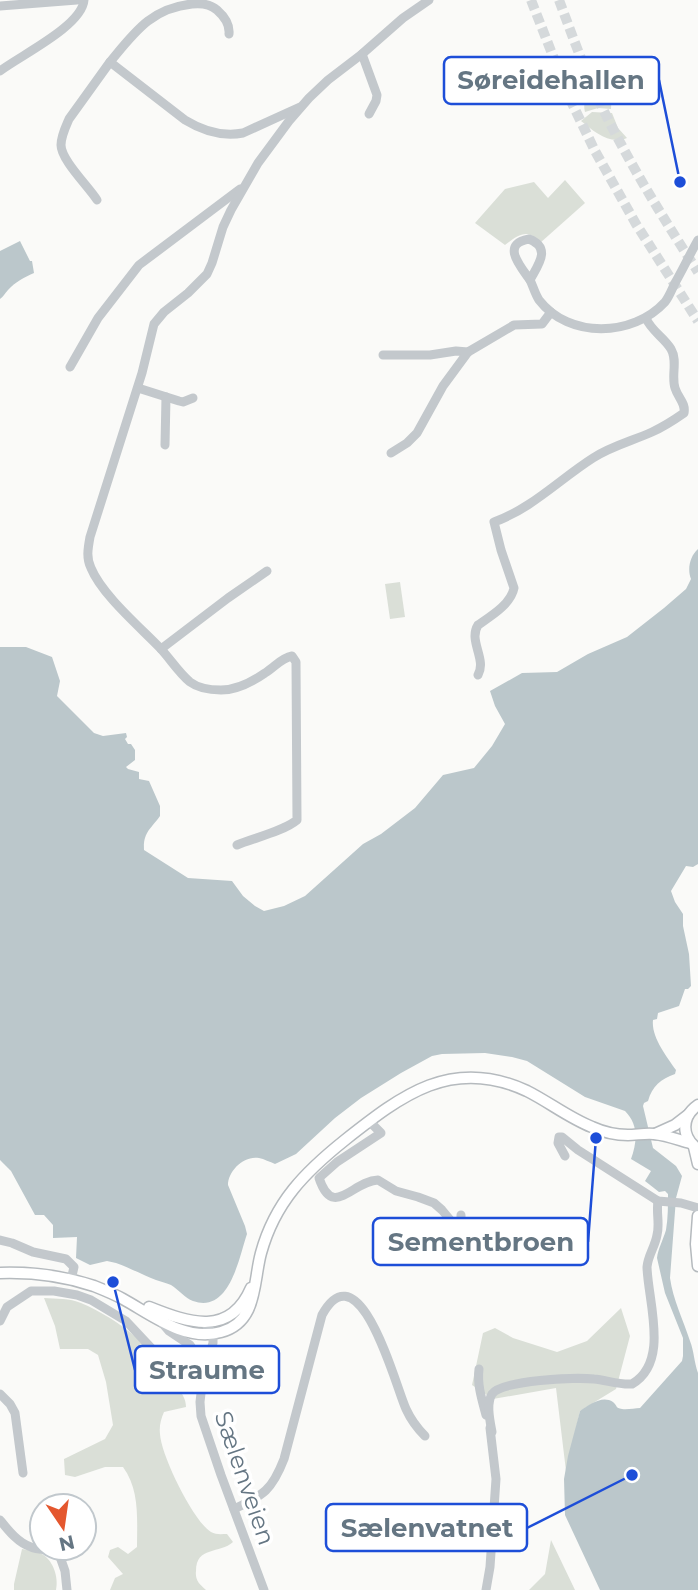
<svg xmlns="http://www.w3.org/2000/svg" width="698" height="1590" viewBox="0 0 698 1590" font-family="Montserrat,sans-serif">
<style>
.green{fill:#dadfd7}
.water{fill:#bbc7cb}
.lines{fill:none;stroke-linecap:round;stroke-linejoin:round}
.major-tunnel{stroke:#d5d9db;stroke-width:10;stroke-dasharray:10 5;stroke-linecap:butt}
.major-casing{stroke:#b5babe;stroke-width:13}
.minor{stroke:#c3c8cc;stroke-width:9}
.major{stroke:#fff;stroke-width:10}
.labels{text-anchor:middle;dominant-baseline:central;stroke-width:7;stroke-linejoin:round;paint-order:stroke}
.street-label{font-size:24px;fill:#657683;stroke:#fff}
.leader{fill:none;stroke:#1d4ed8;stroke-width:2.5}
.callout-dot{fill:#1d4ed8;stroke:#fff;stroke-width:2.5}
.callout{fill:#fff;stroke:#1d4ed8;stroke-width:2.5}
.callout-label{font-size:26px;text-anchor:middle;font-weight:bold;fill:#657683}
</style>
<rect width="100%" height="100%" fill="#fafaf8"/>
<g class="green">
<path d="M621,73L612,88L611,109L598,108L585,112C583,104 585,98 592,93L589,83L605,75L607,80Z"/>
<path d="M592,112L612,113L618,128L627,138C609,145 595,132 581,121Z"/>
<path d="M565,180L585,203L540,243C528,227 518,235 505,245L475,223L505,189L534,182L548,198Z"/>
<polygon points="400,582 405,617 390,619 385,584"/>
<path d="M44,1298C56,1299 70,1298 81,1303C121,1320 156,1350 178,1387C182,1394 186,1399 186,1407L164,1412C161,1419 159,1426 160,1434C161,1455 193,1521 211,1532C216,1535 222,1534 227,1534L233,1542C220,1554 196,1546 196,1571C195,1580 199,1584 206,1590H110L115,1578L123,1574L108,1557L110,1550L118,1547L128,1554L137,1547C137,1520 140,1490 123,1467H105L75,1477L65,1475L64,1459L105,1439L113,1425L106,1382L98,1355L88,1349H60L55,1326Z"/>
<polygon points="621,1308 630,1336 616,1389 580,1411 566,1471 556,1388 493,1399 472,1385 483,1333 495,1328 513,1338 557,1352 587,1341"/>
<polygon points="551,1540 575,1590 529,1590 545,1574"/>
<path d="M22,1549C27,1550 35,1551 40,1553C53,1559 59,1577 56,1590H14V1584Z"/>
</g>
<g class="water">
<path d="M20,241L30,261H32L34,273C25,277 15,282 8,290C5,293 3,297 0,299V251Z"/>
<path d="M698,549V864L693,867L686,866L671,891L675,902L683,914V926L689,954L691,986L688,989H685L679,1006L658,1013L657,1019L653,1020C651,1037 667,1057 676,1070L675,1074C661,1079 652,1086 648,1101L644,1103L643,1106L653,1148L676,1166L682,1176L676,1198L670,1278C673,1300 683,1319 690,1341C694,1351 694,1362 698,1373V1590H600L565,1515L564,1479L568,1456L580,1411C589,1405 602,1395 613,1402C618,1406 615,1408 622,1409C627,1410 635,1408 640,1408L682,1361L683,1356V1338L665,1293L657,1258C658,1249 663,1240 666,1230C668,1218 668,1206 668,1194L665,1191L659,1192L645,1181L651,1171L631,1159C637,1142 639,1125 625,1111L585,1097L527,1061L512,1057L485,1053L442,1054L432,1056L401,1073L361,1098L335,1118L296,1154L275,1164C270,1162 264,1159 259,1158C244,1155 228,1171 228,1185L245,1226L247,1234C239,1257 230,1314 193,1301C185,1298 179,1290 171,1285C167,1283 161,1282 156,1280C143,1275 130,1268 116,1263L107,1261L90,1265L76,1258L77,1237L53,1238V1225L44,1215H35L11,1171L0,1160V647H26L52,657L60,681L57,696L94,733L103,736L126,733L127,737L125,739L128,744H131L135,750V760L126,767L128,769L139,772V779L149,781L160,806V816C151,829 143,832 144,850L188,878L232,881L243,896L255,906L264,911L284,906L305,896L363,844L381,834L415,808L443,775L474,768L492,746L505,724L495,706L490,691L522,673L557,672L588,654L627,637L664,608L686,589L691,579C687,569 690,556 698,549Z"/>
</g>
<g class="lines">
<g class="major-tunnel">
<polyline points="531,0 569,97 595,151 636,224 698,321"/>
<path d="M559,0C572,35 585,71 601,105C629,163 663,218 698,272"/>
</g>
<g class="major-casing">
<g id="major">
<path d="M698,1105C681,1117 681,1137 698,1149"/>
<polyline points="655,1134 675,1125 688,1115"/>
<polyline points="694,1147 698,1164"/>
<polyline points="698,1216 696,1244 698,1266"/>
<path d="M0,1273C32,1272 64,1276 94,1286C104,1290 114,1294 123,1299C152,1315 185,1342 221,1332C258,1322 253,1282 261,1253C275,1202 305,1172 345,1140C402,1095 452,1056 527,1091C549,1102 569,1118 592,1127C603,1132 616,1135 628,1135C636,1135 646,1133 654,1134C666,1135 679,1140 690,1143"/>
<path d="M149,1307C189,1323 230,1337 251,1288"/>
</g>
</g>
<g class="minor">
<polyline points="0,6 77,0"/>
<polyline points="362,54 377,95 376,101 369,114"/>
<path d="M110,62C134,33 151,8 192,4C201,3 210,4 217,10C225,17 230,24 229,34"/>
<path d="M0,71C21,55 82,26 84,0"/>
<path d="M97,200C89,187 61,160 61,145C61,136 66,126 69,119L110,62L185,120C203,131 222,137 243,133L300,107"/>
<path d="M529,239C552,248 538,265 530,280C521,267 500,244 529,239Z"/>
<path d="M530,280C533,286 535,294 539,300C569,339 633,337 665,302C669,297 672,289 675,283C683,269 690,254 698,240"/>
<polyline points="383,355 430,355 456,351 468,352 514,325 542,324 551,312"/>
<polyline points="70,367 98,318 139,265 240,189"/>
<polyline points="138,388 179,401 183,402 193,398"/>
<polyline points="165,445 166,397"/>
<polyline points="391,453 407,443 417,433 443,386 468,352"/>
<polyline points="161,649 228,598 267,571"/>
<path d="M478,675C487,659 468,641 478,625C491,616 511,604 514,588L501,550L494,522C531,509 560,479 593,458C611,446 632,441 652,432C663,427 674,420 684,413C686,403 678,398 675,388C671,375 678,361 671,349C664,337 651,331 646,318"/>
<path d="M237,845C254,838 284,831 297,820L296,662L292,656C281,658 275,667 265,673C252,682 237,690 221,690C211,690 198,688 190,682C179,673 171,660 161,649C141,628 102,595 91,568C86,558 88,548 90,537L142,373L154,324L164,312L188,293L207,274L212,263L223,227L231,210L258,163L289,121L309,98L328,80L362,54L403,18L429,0"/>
<path d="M369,1121L381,1133L337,1162L319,1178C333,1220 352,1181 378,1180L396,1191L418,1197L434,1203L442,1210L461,1233H465L467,1230L461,1220V1215"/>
<polyline points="565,1156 558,1143 559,1137 562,1137 578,1150 658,1201 681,1203 698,1208"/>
<polyline points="0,1240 12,1243 33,1252 66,1259 74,1267 71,1280"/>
<polyline points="0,1321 7,1307 31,1291 54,1291 77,1295 91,1300 126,1321 186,1385 192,1388 202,1389"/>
<polyline points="205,1323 213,1334 213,1343 203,1376 200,1402 201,1416 221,1475 264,1590"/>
<polyline points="163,1324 169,1331 190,1345 199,1358"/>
<path d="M479,1369C477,1385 482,1400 486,1415"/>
<polyline points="0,1394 10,1404 15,1413 23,1473"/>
<path d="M492,1432C490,1421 486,1404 492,1394C501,1380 577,1377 594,1379C606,1380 619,1385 632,1384C670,1362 648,1302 647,1267C648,1255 655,1247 657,1235C660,1224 656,1213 658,1201"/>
<path d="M234,1509C264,1495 272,1490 284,1459L322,1315C360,1246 396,1388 406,1409C411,1420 417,1428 425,1436"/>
<path d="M0,1520C8,1530 18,1543 31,1547C41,1551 50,1548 59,1554L65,1571L67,1590"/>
<polyline points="486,1590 490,1567 496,1479 490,1428"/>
</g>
<use href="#major" class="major"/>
</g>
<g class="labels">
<g class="street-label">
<text transform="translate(245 1478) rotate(71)">Sælenveien</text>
</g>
</g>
<path class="leader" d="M680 182L659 80M596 1138L588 1242M113 1282L135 1370M632 1475L527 1528"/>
<g class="callout-dot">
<circle cx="680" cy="182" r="7"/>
<circle cx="596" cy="1138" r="7"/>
<circle cx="113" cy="1282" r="7"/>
<circle cx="632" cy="1475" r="7"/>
</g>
<g class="callout">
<rect x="444" y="57" width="215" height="47" rx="7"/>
<rect x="373" y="1218" width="215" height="47" rx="7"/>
<rect x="135" y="1346" width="144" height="47" rx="7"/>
<rect x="326" y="1504" width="201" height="47" rx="7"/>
</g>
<g class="callout-label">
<text x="551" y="89">Søreidehallen</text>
<text x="481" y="1251">Sementbroen</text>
<text x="207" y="1379">Straume</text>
<text x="427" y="1537">Sælenvatnet</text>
</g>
<g transform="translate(63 1527) rotate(167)"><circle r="33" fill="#ffffff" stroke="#c1c8cd" stroke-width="2"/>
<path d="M0-5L12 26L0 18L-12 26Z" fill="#e4572e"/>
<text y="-10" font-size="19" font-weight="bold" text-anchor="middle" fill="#657683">N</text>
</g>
</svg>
